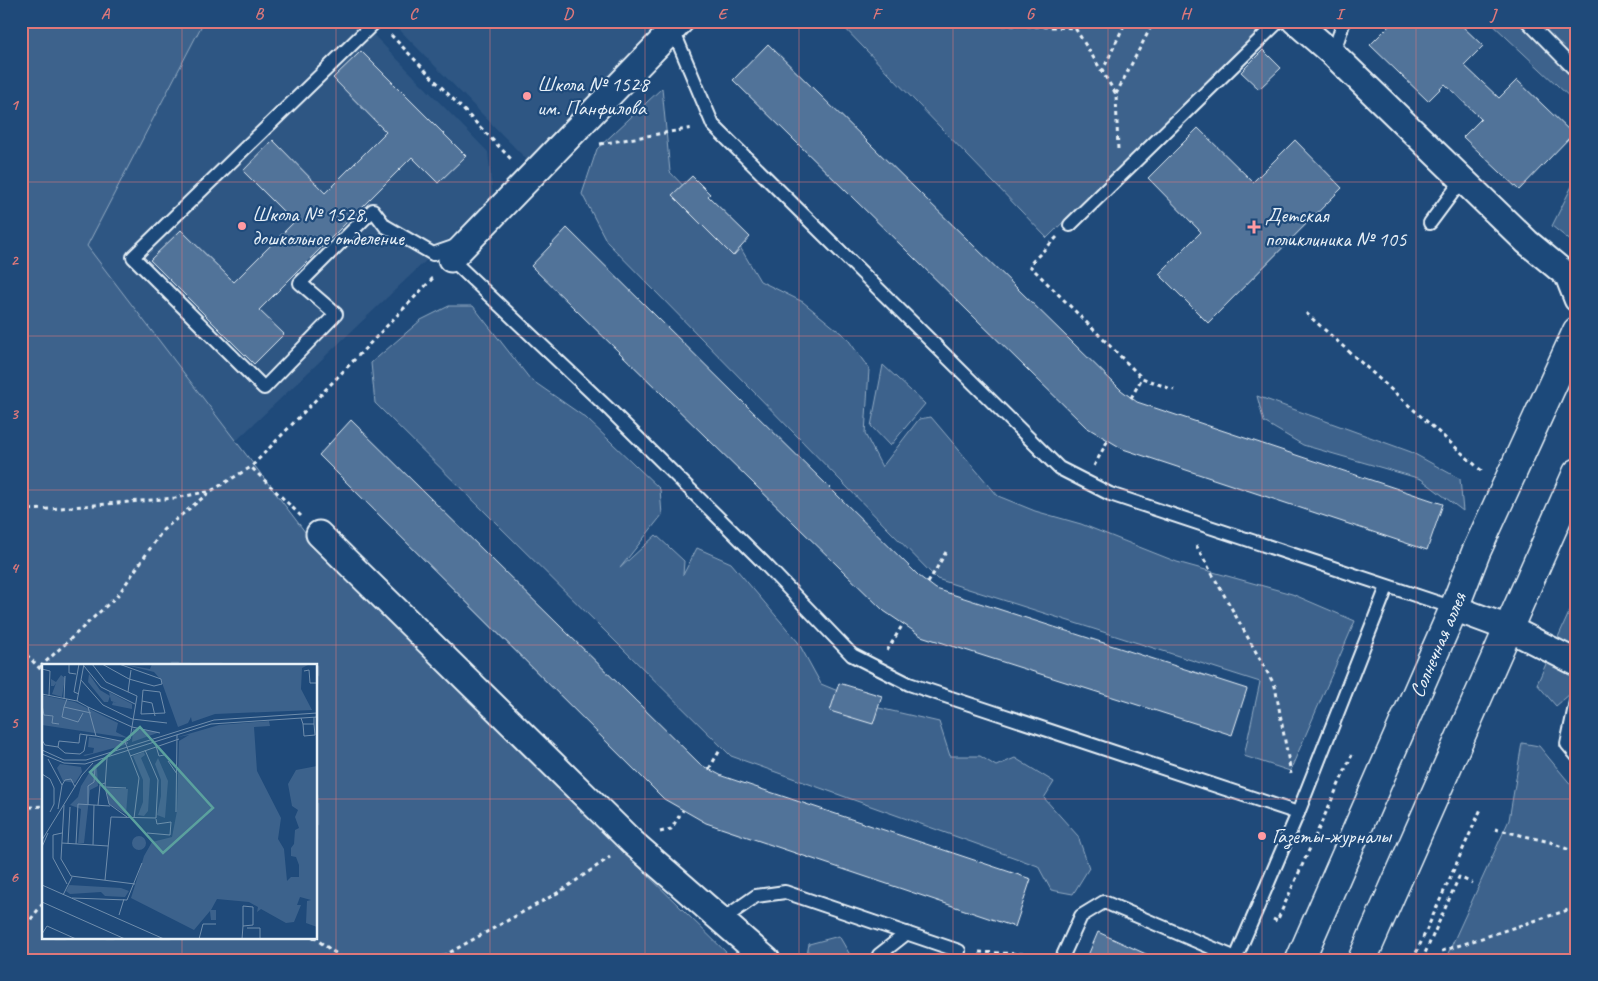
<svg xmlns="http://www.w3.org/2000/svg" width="1598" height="981" viewBox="0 0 1598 981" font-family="Caveat,sans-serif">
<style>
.built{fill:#2e5683}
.green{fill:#3c628c;stroke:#92aac2;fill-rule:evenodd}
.building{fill:#517399;stroke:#e8f1f8}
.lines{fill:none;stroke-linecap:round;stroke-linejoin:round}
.lane-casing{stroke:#e8f1f8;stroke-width:16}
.street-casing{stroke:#e8f1f8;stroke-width:29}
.primary-casing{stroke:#e8f1f8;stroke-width:31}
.path{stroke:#e8f1f8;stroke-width:3;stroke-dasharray:4 4;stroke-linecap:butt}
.lane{stroke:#1f4a7a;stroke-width:12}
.street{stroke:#1f4a7a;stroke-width:25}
.primary{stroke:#1f4a7a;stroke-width:28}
.grid{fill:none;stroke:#dd787b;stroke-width:1;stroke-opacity:0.55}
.poi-dot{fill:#ff9aa2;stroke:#1f4a7a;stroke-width:2}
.labels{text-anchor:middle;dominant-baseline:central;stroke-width:4.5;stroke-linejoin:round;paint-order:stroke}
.poi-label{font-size:21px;fill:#e8f1f8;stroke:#1f4a7a;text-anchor:start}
.street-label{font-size:21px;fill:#e8f1f8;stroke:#1f4a7a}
.inset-road{fill:none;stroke:#6f8dac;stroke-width:1}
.view{fill:#5ba19e;fill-opacity:0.15;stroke:#5ba19e;stroke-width:2.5}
.inset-edge{fill:none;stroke:#e8f1f8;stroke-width:2.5}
.neatline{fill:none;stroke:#dd787b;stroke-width:2}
.grid-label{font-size:16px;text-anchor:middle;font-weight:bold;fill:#dd787b}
</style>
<rect width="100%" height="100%" fill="#1f4a7a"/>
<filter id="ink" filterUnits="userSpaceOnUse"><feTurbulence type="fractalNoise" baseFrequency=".02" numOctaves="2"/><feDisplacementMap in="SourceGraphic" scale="10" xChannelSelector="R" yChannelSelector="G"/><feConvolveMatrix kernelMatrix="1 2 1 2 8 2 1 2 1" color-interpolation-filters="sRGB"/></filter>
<g filter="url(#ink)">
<g class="built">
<polygon points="106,21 360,21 488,152 493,197 199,476 21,169"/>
<polygon points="391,21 663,21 527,160"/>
</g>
<g class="green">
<path d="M21,21H204L87,246L328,562L734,960H21ZM44,665H316V937H44Z"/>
<polygon points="838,21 1268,21 1047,238"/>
<polygon points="1489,21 1577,21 1577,106 1574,101"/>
<polygon points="662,88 670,172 694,197 720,213 760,281 803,302 847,338 869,369 865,434 882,467 919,419 931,417 998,496 1035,511 1081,524 1177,562 1292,594 1355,621 1290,771 1244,756 1260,682 937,579 607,242 582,194 597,149"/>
<polygon points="1577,176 1577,246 1552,226"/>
<polygon points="449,306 473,306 530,379 586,418 660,489 662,515 620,568 656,535 684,561 683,575 697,548 731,563 798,642 821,684 879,708 939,722 950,756 980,756 996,766 1015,758 1054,782 1044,798 1078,836 1089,868 1073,894 1051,890 1038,866 731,756 375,403 371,363 421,320"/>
<polygon points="883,365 925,404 890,446 871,426"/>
<polygon points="1257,396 1411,452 1460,479 1463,511 1421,479 1303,445 1264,422"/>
<polygon points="1577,595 1577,688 1556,706 1537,684"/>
<polygon points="1522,743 1539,746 1577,792 1577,947 1562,960 1445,960 1509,820"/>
<polygon points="839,936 853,960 806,960 809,944"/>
</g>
<g class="building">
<polygon points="1394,21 1457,21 1483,46 1464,65 1499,98 1517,80 1573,134 1519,190 1463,137 1481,119 1445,84 1428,101 1370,45"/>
<polygon points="768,44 1121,390 1137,402 1443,504 1427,550 1123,449 1086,427 733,80"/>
<polygon points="1263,50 1281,68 1259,89 1241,72"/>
<polygon points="361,51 466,156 438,183 412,157 259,310 284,334 254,364 150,260 181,230 234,282 294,222 243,171 273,140 325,193 386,132 333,78"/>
<polygon points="1198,128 1253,182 1295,140 1342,188 1208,323 1159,274 1201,232 1148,178"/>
<polygon points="692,176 710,194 708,196 750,237 733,256 672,195"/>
<polygon points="567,228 919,576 936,589 1247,689 1232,735 921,636 884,611 531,266"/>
<polygon points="351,420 701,765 722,776 1031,879 1015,927 706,823 664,799 319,455"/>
<polygon points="839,683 882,696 873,724 830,711"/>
<polygon points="1098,932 1159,960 1086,960"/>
</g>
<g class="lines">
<g class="lane-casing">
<g id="lane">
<polyline points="376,21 133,257 264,388 336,314 300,283 373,210 385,226 433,254 456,246"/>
<polyline points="1527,21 1577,72"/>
<polyline points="673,30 713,125 1059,468 1110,494 1454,608"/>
<polyline points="1333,54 1344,21"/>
<polyline points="1430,223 1462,180"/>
<polyline points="1070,225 1279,21"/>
<polyline points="451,259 611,411 764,563 852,655 909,684 1298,813"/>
<polyline points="1577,697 1567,744 1577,756"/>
<polyline points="723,919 756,896 785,892 959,951"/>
<polyline points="877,960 879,955 907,933"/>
<polyline points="1061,960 1081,916 1104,902 1236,958"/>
<polyline points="1235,960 1298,813 1387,587"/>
</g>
</g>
<g class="street-casing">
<g id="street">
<polyline points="1295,21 1333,54 1527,242 1568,276 1577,299"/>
<polyline points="451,259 681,21"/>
<polyline points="319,534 632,842 767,960"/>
<polyline points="1454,608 1508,628 1577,663"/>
</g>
</g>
<g class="primary-casing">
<g id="primary">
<path id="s1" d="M1300,960L1454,608L1476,552L1577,331"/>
<polyline points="1362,960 1577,473"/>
</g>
</g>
<g class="path">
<polyline points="923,21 1075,28"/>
<polyline points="1073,21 1075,28 1116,94 1118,151"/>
<polyline points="391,35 512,160"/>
<polyline points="1102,72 1126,21"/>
<polyline points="1116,94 1154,21"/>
<polyline points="600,144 693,128"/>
<polyline points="1057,237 1029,265 1142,378 1174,390"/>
<polyline points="1306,313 1483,472"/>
<polyline points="1131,398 1142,378"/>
<polyline points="1094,466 1108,440"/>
<polyline points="21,510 49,509 175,498 211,491 251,467"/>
<polyline points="301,516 251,467 434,277"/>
<polyline points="1196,545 1275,686 1291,774"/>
<polyline points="928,583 946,552"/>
<polyline points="1576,596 1577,596"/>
<polyline points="21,649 44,673"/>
<polyline points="887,651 903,624"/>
<polyline points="40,667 118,595 163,530 211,491"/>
<polyline points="709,769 720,750"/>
<polyline points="21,808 44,806"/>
<polyline points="1495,829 1550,842 1577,853"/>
<polyline points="660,832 671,829 683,810"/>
<polyline points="1273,919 1277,921 1352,755"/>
<polyline points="21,932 44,902"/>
<polyline points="313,937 345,960"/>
<polyline points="1442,951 1577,907"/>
<polyline points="979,952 1042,955"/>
<polyline points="436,960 561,891 610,857"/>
<polyline points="1413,960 1481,809"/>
<polyline points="1422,960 1459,877 1472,883"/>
</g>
<use href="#lane" class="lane"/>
<use href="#street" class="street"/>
<use href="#primary" class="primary"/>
</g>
</g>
<path class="grid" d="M182,21V665M336,21V960M490,21V960M645,21V960M799,21V960M953,21V960M1108,21V960M1262,21V960M1416,21V960M21,182H1577M21,336H1577M21,490H1577M21,645H1577M21,799H44M316,799H1577M182,937V960"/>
<g class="poi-dot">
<circle cx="527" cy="96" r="5"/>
<circle cx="242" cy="226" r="5"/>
<path d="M1251.5 219.5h5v5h5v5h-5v5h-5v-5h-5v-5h5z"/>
<circle cx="1262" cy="836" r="5"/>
</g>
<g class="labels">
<g class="poi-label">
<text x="537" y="84">Школа № 1528<tspan x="537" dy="24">им. Панфилова</tspan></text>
<text x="252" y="214">Школа № 1528,<tspan x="252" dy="24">дошкольное отделение</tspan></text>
<text x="1265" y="215">Детская<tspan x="1265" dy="24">поликлиника № 105</tspan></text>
<text x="1272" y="836">Газеты-журналы</text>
</g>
<g class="street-label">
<text stroke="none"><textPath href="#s1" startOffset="344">Солнечная аллея</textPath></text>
</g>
</g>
<g transform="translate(42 664)">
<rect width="275" height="275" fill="#1f4a7a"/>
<path d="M80,0L108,5L110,0H268L260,4L259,25L270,46L173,50L150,58L149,53L146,59L136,63L119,16L112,8ZM47,10L58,26L68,32L66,38H62L46,18ZM19,11L23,14L20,33L10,30L14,19L12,22H9V15L14,18ZM67,28L90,40V45L70,41L71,38L75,39L69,37ZM0,31L33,38L76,59L74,68L86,74L0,61ZM227,57L228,62L212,63L215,107L239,154L236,175L242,185L245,217L249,213H257V201L254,193L249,192V184L252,180L253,166L257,164L253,153L256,146L250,142L246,120L254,106L275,102V263L264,259L265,237L269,236L258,233L255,241H259L252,258L244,259L219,245L215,248L216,243L207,238L175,235L169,246H174V256H169L168,247L152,266L89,234L102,192L110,178L130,173L135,147L137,77L147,71L136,73L177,61ZM91,65L118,68L90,78ZM47,73L86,78V80L43,92L41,91L51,89L52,84L46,83ZM102,88L103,91L99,94L108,115L106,147L102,152L96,151L101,138V116L91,92ZM116,94L126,117L123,154L115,151L119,132V116L113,100ZM62,97L55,104L56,122L48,126L42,179H36L39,145L28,141L36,133L39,122L52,101ZM18,100L39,103L40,108L33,119L21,117L15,104ZM64,124L86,125L84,150L67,140ZM90 179a7 7 0 1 1 14 0a7 7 0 1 1-14 0ZM27,221L79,224L87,227L83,233L63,232L59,228L28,230L24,227Z" fill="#3c628c"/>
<path class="inset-road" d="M27,0V9L34,10M50,0L64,18L95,32L88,75L83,78M60,0L87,15L112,22L120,20L119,15L77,0M42,2L59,23L93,40M0,5L8,7L7,32M262,7L267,6L268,19H275M39,16L61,41L90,55L125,59M101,26L118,28L123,49L99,50ZM86,28L89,6M0,30L35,37L46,43L54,72L83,78M37,30L32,28L37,0M22,35L23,12M25,35L22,43L49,49M35,37L42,0M100,37L110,39L113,52M0,41L2,51L11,52L10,59L17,60M22,43L20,53L36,58L41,49M46,43L90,63L118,69M259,54L261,60H272V53M261,60L262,72L273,71L272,60M45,71L38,70L37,79L17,77L16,83L23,89L38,90L42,87L45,71L54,72M0,76L3,81L16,83M83,78L97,114L92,154M114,82L117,92L122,91M0,86L22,96H44L172,56L275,49M0,90L22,99L43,100L169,60L275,53M88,92L137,75M65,94L63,123L67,140L85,153M6,95L20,121L16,145M126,97L135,110M0,110L8,115L12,124V140L8,148M20,121L23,116L29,115L33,123M0,123V143M63,123L84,124M22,141L19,195L29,212L93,220M46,141V122L52,118L53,104M56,141L58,121L63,119M134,148L135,71M20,169L11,171V194L25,220M105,169L128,171L129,158L115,160L114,155M0,176L40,111L51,99M20,179L66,182M26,180L28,143M34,180L36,140L68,142M51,181L52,141M0,183L6,169M63,216L69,153L114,154L116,116L103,86M0,221L122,275M21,231L30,213M30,234L85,236L100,199M0,238L83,275M77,251L82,235M205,264H218V275M0,270L5,262L34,275M157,275L161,260H174M200,275L201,262L211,261V243L201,242V262"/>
<path class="view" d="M98,63L171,144L121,189L48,108Z"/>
<rect width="275" height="275" class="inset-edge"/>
</g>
<rect width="1598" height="981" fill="none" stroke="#1f4a7a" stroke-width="55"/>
<rect x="28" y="28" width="1542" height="926" class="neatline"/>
<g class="grid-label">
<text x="105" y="19">A</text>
<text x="259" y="19">B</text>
<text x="413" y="19">C</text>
<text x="568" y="19">D</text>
<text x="722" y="19">E</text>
<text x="876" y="19">F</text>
<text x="1030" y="19">G</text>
<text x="1185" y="19">H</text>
<text x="1339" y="19">I</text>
<text x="1493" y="19">J</text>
<text x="14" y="110">1</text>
<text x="14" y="265">2</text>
<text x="14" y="419">3</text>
<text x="14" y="573">4</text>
<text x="14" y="728">5</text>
<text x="14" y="882">6</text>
</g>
</svg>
